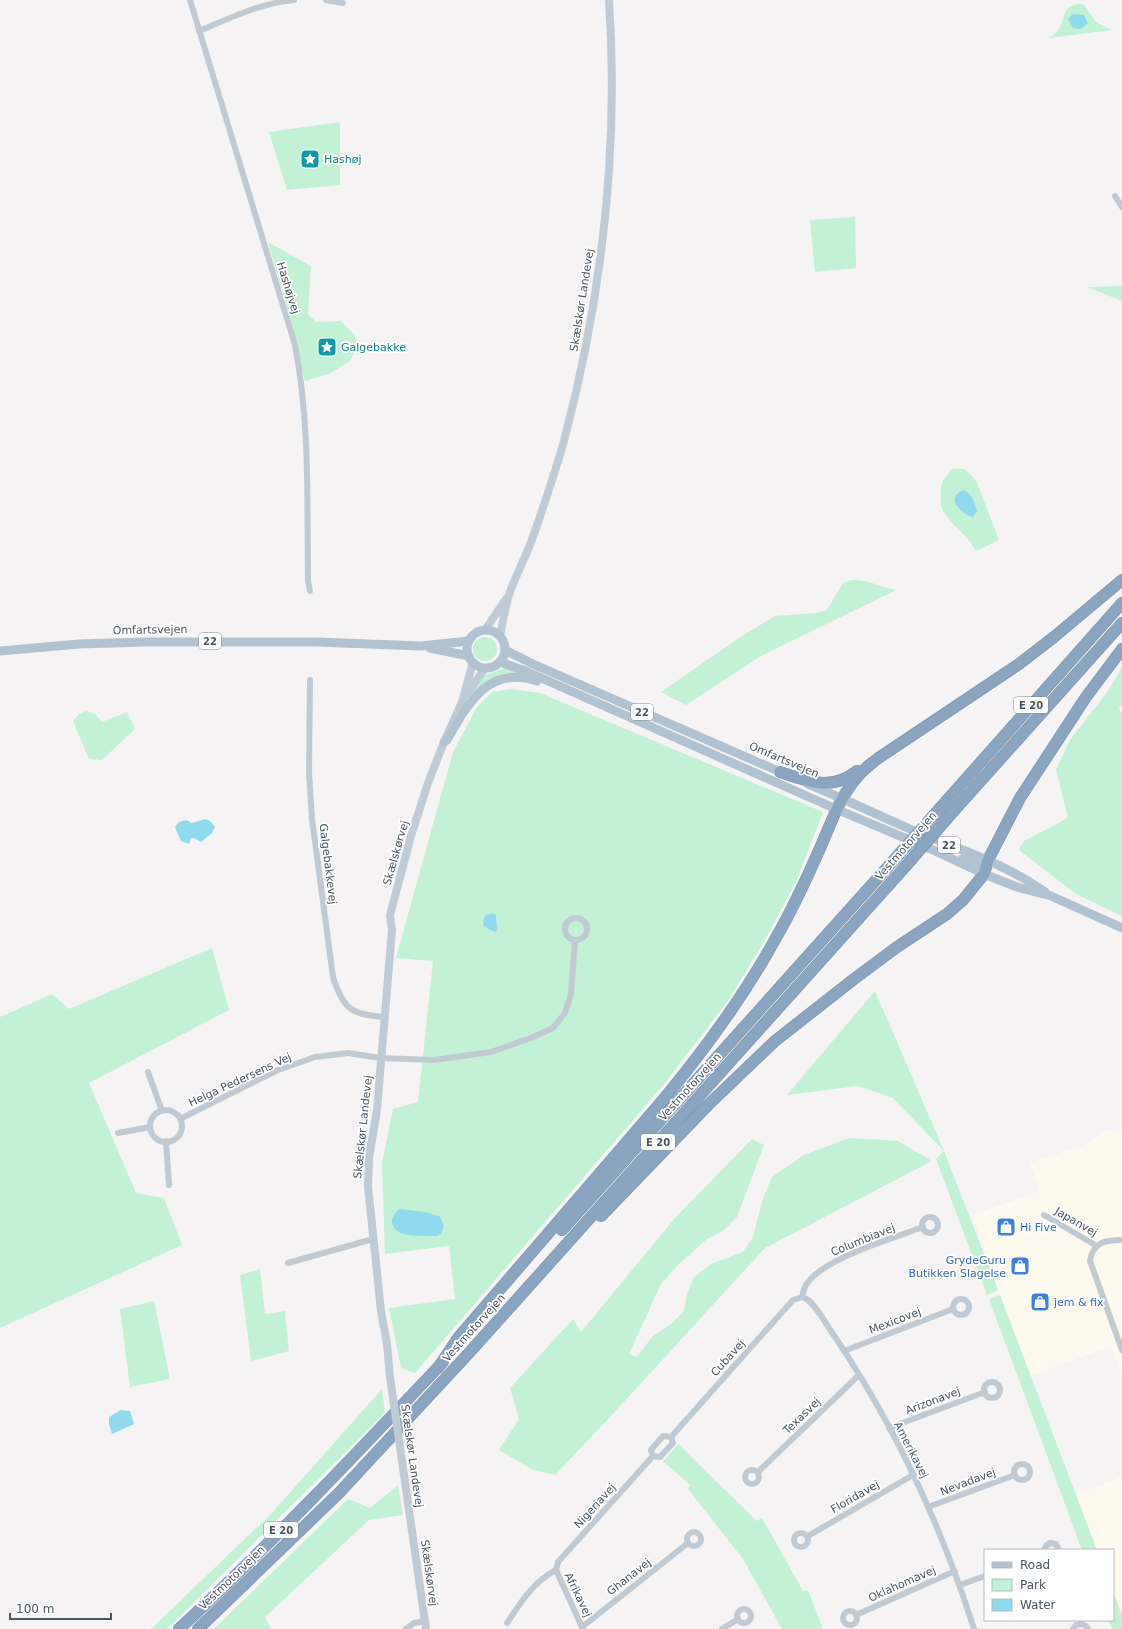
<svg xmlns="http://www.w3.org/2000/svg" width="1122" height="1629" viewBox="0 0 1122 1629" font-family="'DejaVu Sans',sans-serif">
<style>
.commercial{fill:#fdf9ef}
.green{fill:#c3f1d5}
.water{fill:#90daee}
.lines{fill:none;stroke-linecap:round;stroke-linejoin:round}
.highway-casing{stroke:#7690ad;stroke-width:12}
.street{stroke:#c1cad2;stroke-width:6}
.secondary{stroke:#c1cbd6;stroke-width:8}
.primary{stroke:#b3c2d1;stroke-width:9}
.highway{stroke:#8ba5c1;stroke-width:11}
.highway-bridge-casing{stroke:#7690ad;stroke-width:12;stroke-linecap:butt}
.secondary-bridge{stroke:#c1cbd6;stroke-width:8}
.highway-bridge{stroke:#8ba5c1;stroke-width:11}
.labels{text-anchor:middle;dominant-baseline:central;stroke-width:3.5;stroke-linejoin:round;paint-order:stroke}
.shield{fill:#fff;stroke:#808990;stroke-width:1}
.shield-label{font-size:10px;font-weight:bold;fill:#4a5661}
.culture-label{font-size:11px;fill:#0d838f;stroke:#fff;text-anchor:start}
.street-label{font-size:11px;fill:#4a5661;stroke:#fff}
.shop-label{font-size:11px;fill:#366cbe;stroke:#fff;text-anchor:start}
</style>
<rect width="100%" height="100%" fill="#f5f3f3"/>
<g class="commercial">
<polygon points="1104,1130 1122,1132 1122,1375 1111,1346 1031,1376 998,1290 973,1215 1040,1191 1029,1163 1089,1143"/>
<polygon points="1122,1477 1122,1615 1113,1592 1113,1550 1097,1550 1076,1494"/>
</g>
<g class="green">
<path d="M1077,4H1083L1097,23L1112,30L1049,38C1052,36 1055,34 1057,32C1065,22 1061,7 1077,4Z"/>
<polygon points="340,122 340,185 287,190 269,132"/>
<polygon points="855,217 856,268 815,272 810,220"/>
<polygon points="268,242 311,266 308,314 316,322 341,321 355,335 357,347 350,361 331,373 305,381 291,321"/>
<polygon points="1122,286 1122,301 1087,287"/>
<path d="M953,469H964L976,480L999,540L976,551C968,534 948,524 942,508C940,505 941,499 941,496C940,483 944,477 953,469Z"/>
<path d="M851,580C866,579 882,587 896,590L761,656L686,705L661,692L739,638L775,616L816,613L827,610L843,583Z"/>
<circle cx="485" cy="649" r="12"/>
<polygon points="507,667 525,673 474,693 472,691 482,676"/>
<polygon points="1122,668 1122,706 1119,707 1122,716 1122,916 1076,894 1019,850 1024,841 1068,818 1056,769 1070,740 1108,691"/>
<polygon points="511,689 540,693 823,812 796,882 761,947 727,1002 665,1083 415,1373 401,1368 389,1308 455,1299 449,1246 385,1254 382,1163 393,1109 418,1102 433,961 396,958 453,752 477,707 492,692"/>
<polygon points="86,711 95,714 102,722 127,712 135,729 102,760 89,759 73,721 79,714"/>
<polygon points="212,948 229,1010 89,1083 136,1193 164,1198 182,1245 0,1328 0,1017 52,994 69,1009"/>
<polygon points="875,991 944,1151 998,1290 987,1295 936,1159 944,1151 893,1098 858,1086 787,1095"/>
<polygon points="849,1138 898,1141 932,1161 765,1248 611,1416 555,1475 533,1470 499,1450 519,1419 510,1388 573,1319 581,1332 675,1218 752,1139 764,1145 737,1217 723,1231 707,1239 678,1265 661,1284 629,1354 637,1357 652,1337 671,1324 684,1311 687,1294 694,1277 711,1264 743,1252 753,1237 762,1201 772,1177 804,1155"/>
<polygon points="260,1269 265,1314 285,1311 289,1351 251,1361 240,1275"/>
<polygon points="1000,1295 1097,1550 1082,1550 989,1299"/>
<polygon points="154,1301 170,1379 130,1387 120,1309"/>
<polygon points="382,1389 385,1413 167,1629 151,1629 271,1514"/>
<polygon points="678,1444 757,1521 762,1518 803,1591 808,1590 823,1629 782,1629 743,1559 688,1489 690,1485 663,1461"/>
<polygon points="398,1485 403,1515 369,1520 265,1617 271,1629 214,1629 348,1499 370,1508"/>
<polygon points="1113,1592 1122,1615 1122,1629 1112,1629 1108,1620 1113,1620"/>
</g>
<g class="water">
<polygon points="1073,14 1084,15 1088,23 1081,29 1073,28 1068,19"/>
<path d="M964,490C972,494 975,503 977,512L973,517C961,514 944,497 964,490Z"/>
<polygon points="205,819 210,821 215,827 212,833 201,842 194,838 191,838 189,844 181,841 175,827 179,822 186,820 192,823"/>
<polygon points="493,913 496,915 497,929 496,932 490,930 484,926 483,921 486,915"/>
<path d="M399,1209L425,1212L439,1216C444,1223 446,1230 438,1236C426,1236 398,1238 393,1226C390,1219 394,1214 399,1209Z"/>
<polygon points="121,1410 130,1411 134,1424 112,1434 109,1424 109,1417"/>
</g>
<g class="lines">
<g class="highway-casing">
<g id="highway">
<path d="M780,772C808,781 831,792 857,771"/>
<polyline points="941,807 1122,603"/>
<polyline points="951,814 1122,623"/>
<polyline points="601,1216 708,1105 775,1041 854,979 897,947 947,914 963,900 984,874 988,860 1020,798 1086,697 1122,649"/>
<polyline points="562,1230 894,860"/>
<path d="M438,1368L458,1338L663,1100C706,1048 745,995 777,936C792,910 805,882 817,855C830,827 838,798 859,775C864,769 871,764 877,759L1019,664L1054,637L1122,580"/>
<path d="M179,1629C271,1544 357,1453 443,1362"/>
<polyline points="198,1629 339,1493 468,1354 904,868"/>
</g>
</g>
<g class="street">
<path d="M190,0L295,345C310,422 307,502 308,581L310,591"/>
<polyline points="326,0 343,3"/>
<path d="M199,31C230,18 261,3 294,0"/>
<polyline points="1115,196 1122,207"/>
<path d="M310,680L309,772L312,819L333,977C343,1009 352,1015 384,1017"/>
<circle cx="576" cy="929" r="11"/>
<polyline points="148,1072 162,1111"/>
<circle cx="166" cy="1126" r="16"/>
<polyline points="180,1119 278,1070 315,1057 348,1053 380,1058 434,1060 491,1052 531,1038 553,1028 565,1013 571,994 575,940"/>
<polyline points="118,1133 150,1127"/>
<polyline points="166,1141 169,1185"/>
<polyline points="1044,1215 1097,1246"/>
<circle cx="930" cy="1225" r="8"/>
<path d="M1122,1240C1105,1240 1093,1242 1090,1261L1122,1350"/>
<polyline points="288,1263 373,1239"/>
<path d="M802,1297C813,1299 826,1324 833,1334C894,1424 941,1525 974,1629"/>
<path d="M802,1297C803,1293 804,1288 806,1285C821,1259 894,1238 923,1227"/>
<circle cx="961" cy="1307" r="8"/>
<polyline points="844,1351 953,1309"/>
<circle cx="992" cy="1390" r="8"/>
<polyline points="889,1428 985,1392"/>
<polygon points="663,1436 671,1437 673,1443 660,1457 653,1456 651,1450"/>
<polyline points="671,1437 793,1300 802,1297"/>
<circle cx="1022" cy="1472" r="8"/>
<circle cx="752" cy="1477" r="7"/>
<polyline points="758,1472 859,1375"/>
<polyline points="928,1507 1015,1475"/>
<circle cx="694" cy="1539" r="7"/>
<circle cx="801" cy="1540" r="7"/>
<polyline points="808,1536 913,1475"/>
<polyline points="1044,1550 1046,1546 1050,1543 1056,1544 1059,1550"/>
<polyline points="556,1570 558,1562 653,1456"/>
<polyline points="556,1570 583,1629"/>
<polyline points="960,1585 985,1576"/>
<circle cx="744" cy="1616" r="7"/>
<circle cx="850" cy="1618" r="7"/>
<polyline points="856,1615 955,1571"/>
<path d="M507,1623C520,1603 534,1581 556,1570"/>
<polyline points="582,1627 688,1543"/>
<polyline points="406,1629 414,1623 425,1621"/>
<polyline points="722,1629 738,1619"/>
<polyline points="1073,1629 1076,1625 1081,1624 1086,1626 1088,1629"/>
</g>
<g class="secondary">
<polyline points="485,630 506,599"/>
<path d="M500,636C503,622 505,606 510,592C517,573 526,556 533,537C544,505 555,473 564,441C602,297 619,148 609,0"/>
<polyline points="467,694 485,668"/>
<polyline points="390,1377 387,1344 381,1311 368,1186 369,1158 377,1110 392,930 390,915 411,836 428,783 444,742 462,702 473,662"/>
<polyline points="402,1461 426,1629"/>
</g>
<g class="primary">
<circle cx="486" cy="649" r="19"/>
<polyline points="430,648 469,656"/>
<polyline points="505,650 533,664 785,774"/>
<polyline points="0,651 79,644 144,642 317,642 421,646 469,641"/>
<polyline points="500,662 528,672 836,809 931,849 984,874 1017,887 1051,896 1122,928"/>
<path d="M444,742L447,740C468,703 488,665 537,681"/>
<path d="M808,784C842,798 876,814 910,829C957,849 1003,862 1045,892"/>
<polyline points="962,859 979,864 988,860"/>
</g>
<use href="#highway" class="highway"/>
<g class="highway-bridge-casing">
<g id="highway-bridge">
<polyline points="894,860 941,807"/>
<polyline points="904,868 951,814"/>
</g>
</g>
<polyline class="secondary-bridge" points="390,1377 402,1461"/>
<use href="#highway-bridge" class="highway-bridge"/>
</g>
<defs>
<g id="sight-square" transform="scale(1)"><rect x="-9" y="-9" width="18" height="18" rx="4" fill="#0f9aa8" stroke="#fff"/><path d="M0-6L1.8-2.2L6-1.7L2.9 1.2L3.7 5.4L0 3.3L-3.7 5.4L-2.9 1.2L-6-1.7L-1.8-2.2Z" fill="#fff"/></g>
<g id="shop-square" transform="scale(1)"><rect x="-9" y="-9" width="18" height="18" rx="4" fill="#3f7fe0" stroke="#fff"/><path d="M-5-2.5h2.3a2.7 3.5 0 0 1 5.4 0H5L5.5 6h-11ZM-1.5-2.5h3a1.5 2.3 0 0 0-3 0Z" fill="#fff"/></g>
</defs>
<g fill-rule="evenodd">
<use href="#sight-square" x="310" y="159"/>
<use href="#sight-square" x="327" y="347"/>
<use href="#shop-square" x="1006" y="1227"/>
<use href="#shop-square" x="1020" y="1266"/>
<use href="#shop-square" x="1040" y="1302"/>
</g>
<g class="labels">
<g class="shield">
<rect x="199" y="633" width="22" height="16" rx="3"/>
<rect x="1014" y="697" width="34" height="16" rx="3"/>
<rect x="631" y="704" width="22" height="16" rx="3"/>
<rect x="938" y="837" width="22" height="16" rx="3"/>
<rect x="641" y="1134" width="34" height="16" rx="3"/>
<rect x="264" y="1522" width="34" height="16" rx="3"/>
</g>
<g class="shield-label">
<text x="210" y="641">22</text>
<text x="1031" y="705">E 20</text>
<text x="642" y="712">22</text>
<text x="949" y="845">22</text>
<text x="658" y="1142">E 20</text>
<text x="281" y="1530">E 20</text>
</g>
<g class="culture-label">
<text x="324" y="159">Hashøj</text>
<text x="341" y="347">Galgebakke</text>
</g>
<g class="street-label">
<text transform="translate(288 288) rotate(73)">Hashøjvej</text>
<text transform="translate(582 300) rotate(-81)">Skælskør Landevej</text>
<text transform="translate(150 630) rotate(-1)">Omfartsvejen</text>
<text transform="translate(784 760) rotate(23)">Omfartsvejen</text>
<text transform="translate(906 846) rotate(-49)">Vestmotorvejen</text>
<text transform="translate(396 853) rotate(-74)">Skælskørvej</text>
<text transform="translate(328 864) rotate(83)">Galgebakkevej</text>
<text transform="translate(240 1080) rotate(-25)">Helga Pedersens Vej</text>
<text transform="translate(690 1087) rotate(-48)">Vestmotorvejen</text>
<text transform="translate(363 1127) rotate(-84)">Skælskør Landevej</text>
<text transform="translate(1076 1222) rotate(30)">Japanvej</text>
<text transform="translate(863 1240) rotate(-22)">Columbiavej</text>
<text transform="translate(895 1321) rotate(-21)">Mexicovej</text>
<text transform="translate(474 1328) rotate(-48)">Vestmotorvejen</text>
<text transform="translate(728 1358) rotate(-48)">Cubavej</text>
<text transform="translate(933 1401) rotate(-21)">Arizonavej</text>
<text transform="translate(802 1416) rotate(-44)">Texasvej</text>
<text transform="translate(911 1450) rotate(63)">Amerikavej</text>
<text transform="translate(412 1456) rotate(82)">Skælskør Landevej</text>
<text transform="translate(968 1482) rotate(-21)">Nevadavej</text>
<text transform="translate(855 1497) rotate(-30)">Floridavej</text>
<text transform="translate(595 1506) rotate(-48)">Nigeriavej</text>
<text transform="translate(429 1573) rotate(82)">Skælskørvej</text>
<text transform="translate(629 1577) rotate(-38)">Ghanavej</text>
<text transform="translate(232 1578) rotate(-44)">Vestmotorvejen</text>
<text transform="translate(902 1584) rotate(-24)">Oklahomavej</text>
<text transform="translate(578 1595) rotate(64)">Afrikavej</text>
</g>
<g class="shop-label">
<text x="1020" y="1227">Hi Five</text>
<text x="1006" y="1260" text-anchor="end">GrydeGuru<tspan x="1006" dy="13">Butikken Slagelse</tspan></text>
<text x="1054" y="1302">jem &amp; fix</text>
</g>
</g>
<rect x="984" y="1549" width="130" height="72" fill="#ffffff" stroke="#b7bbc0"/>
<rect x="992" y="1562" width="20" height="6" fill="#b3c2d1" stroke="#b7bbc0"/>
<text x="1020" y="1569" font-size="12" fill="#4a5661">Road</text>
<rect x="992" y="1579" width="20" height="12" fill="#c3f1d5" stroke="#b7bbc0"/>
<text x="1020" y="1589" font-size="12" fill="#4a5661">Park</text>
<rect x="992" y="1599" width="20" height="12" fill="#90daee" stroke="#b7bbc0"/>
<text x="1020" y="1609" font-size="12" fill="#4a5661">Water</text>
<path d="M10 1613v6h101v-6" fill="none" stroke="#4a5661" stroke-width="2"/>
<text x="16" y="1613" font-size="12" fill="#4a5661" stroke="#ffffff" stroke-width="3" paint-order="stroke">100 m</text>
</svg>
